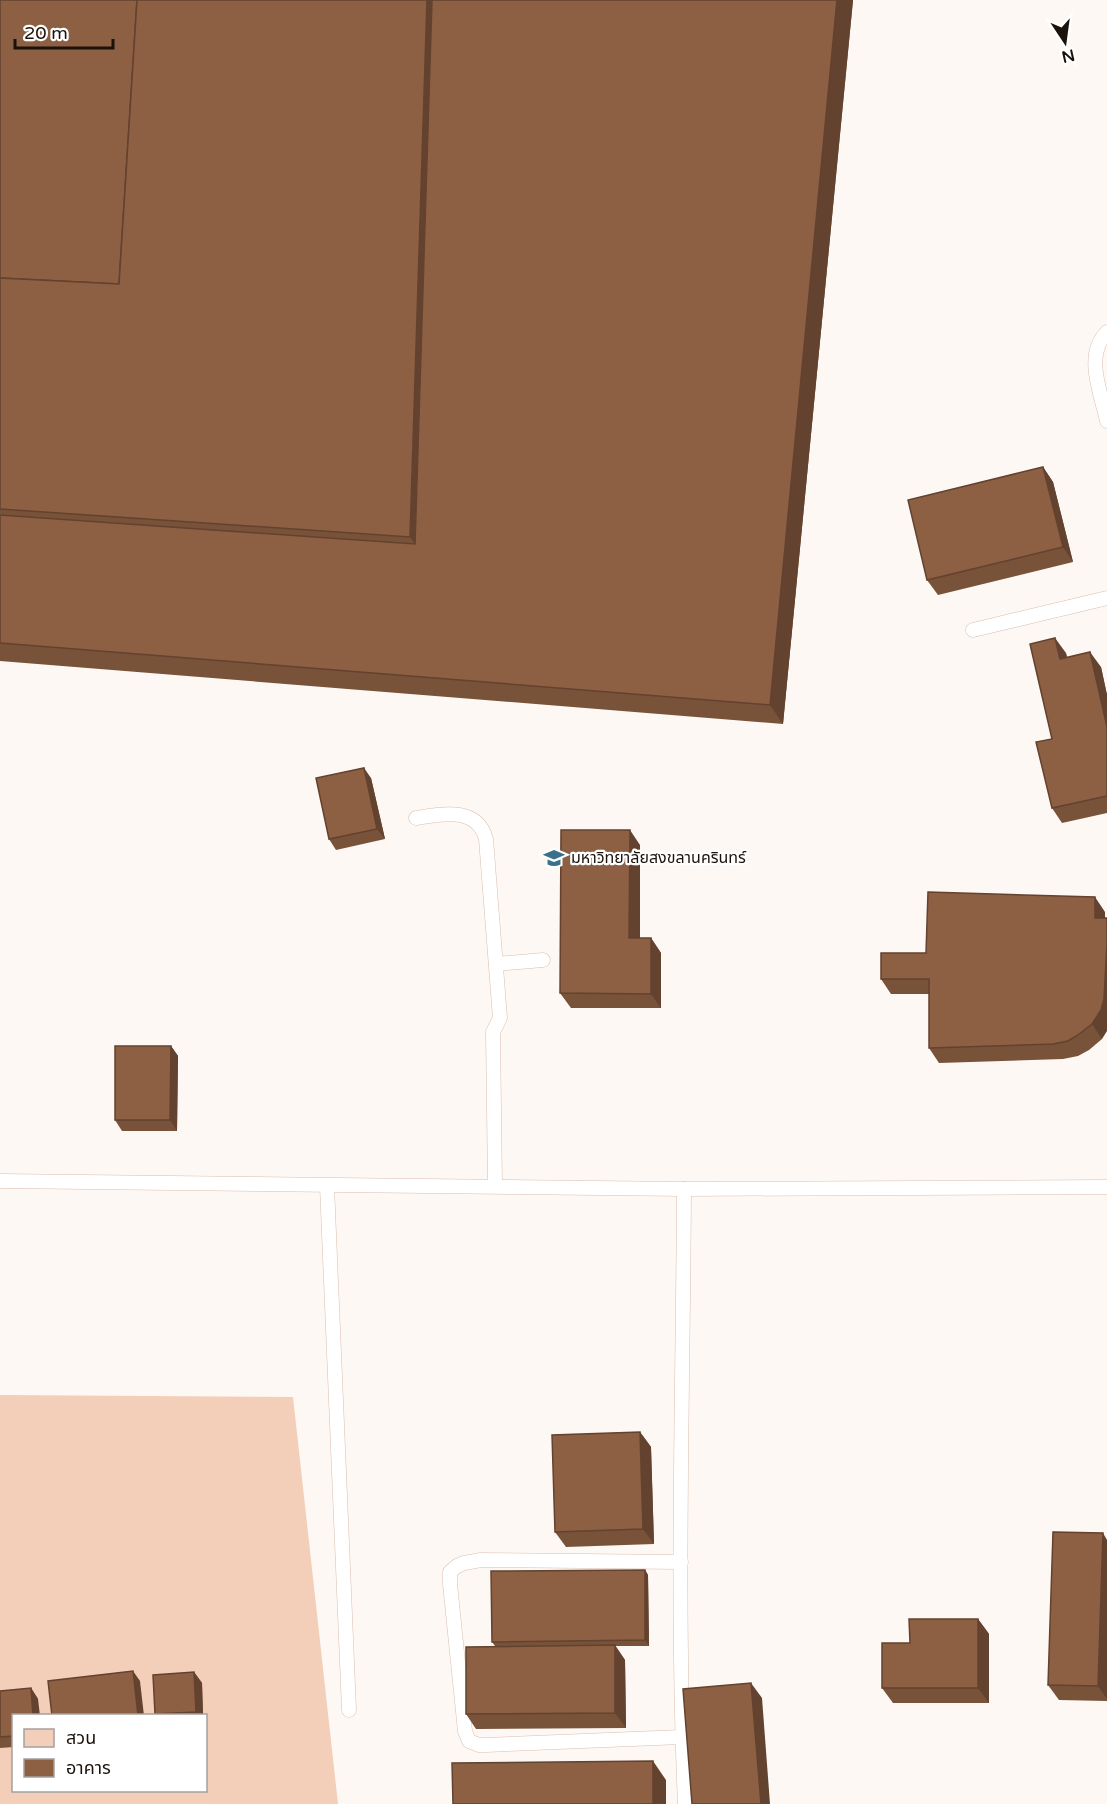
<svg xmlns="http://www.w3.org/2000/svg" width="1107" height="1804" viewBox="0 0 1107 1804" font-family="'Varela Round','Noto Sans Thai',sans-serif">
<style>
.green{fill:#f3ceb8;fill-rule:evenodd}
.lines{fill:none;stroke-linecap:round;stroke-linejoin:round}
.lane-casing{stroke:#d9beae;stroke-width:15}
.lane{stroke:#fff;stroke-width:14}
.wall{fill:#79523a}
.shaded-wall{fill:#63422f}
.building{fill:#8d5f43;stroke:#63422f;stroke-width:1.5}
.labels{text-anchor:middle;dominant-baseline:central;stroke-width:4.5;stroke-linejoin:round;paint-order:stroke}
.poi-label{font-size:16px;fill:#1c120c;stroke:#fff;text-anchor:start}
</style>
<rect width="100%" height="100%" fill="#fdf8f4"/>
<path class="green" d="M0,1395L293,1397L338,1804H0ZM14,1716H206V1790H14Z"/>
<g class="lines">
<g class="lane-casing">
<g id="lane">
<path d="M1107,332C1084,355 1101,393 1107,421"/>
<polyline points="973,630 1107,598"/>
<path d="M416,818C441,814 477,806 486,839L500,1018L493,1032L495,1186"/>
<polyline points="496,964 543,960"/>
<polyline points="0,1181 684,1189 1107,1187"/>
<polyline points="327,1186 349,1710"/>
<path d="M684,1189C683,1394 676,1600 685,1804"/>
<polyline points="681,1562 481,1560 464,1563 457,1566 450,1572 450,1584 465,1731 469,1741 479,1745 486,1745 682,1737"/>
</g>
</g>
<use href="#lane" class="lane"/>
</g>
<g class="wall">
<polygon points="0,0 853,0 783,724 0,661"/>
<polygon points="1043,467 1053,482 1073,562 938,595 927,580"/>
<polygon points="1066,653 1067,657 1101,667 1107,695 1107,813 1062,823 1052,808"/>
<polygon points="371,778 385,839 336,850 329,839"/>
<polygon points="640,845 640,938 651,938 661,953 661,1008 571,1008 560,993"/>
<polygon points="1105,912 1102,1039 1089,1050 1078,1056 1063,1059 939,1063 929,1048 929,994 891,994 881,979 926,953"/>
<polygon points="171,1046 178,1056 177,1131 122,1131 115,1120"/>
<polygon points="640,1432 651,1447 654,1544 566,1547 555,1532"/>
<polygon points="1107,1540 1107,1701 1059,1700 1048,1685"/>
<polygon points="645,1570 648,1575 649,1646 615,1646 625,1660 626,1728 476,1729 466,1714 495,1646 492,1642"/>
<polygon points="978,1619 989,1634 989,1703 893,1703 882,1688 910,1643"/>
<polygon points="194,1672 202,1683 203,1716 156,1716 155,1714"/>
<polygon points="31,1688 38,1699 14,1716 14,1747 0,1748 0,1691"/>
</g>
<g class="shaded-wall">
<polygon points="427,0 446,0 428,563 410,537"/>
<polygon points="837,0 853,0 783,724 770,705"/>
<polygon points="1043,467 1053,482 1073,562 1063,547"/>
<polygon points="1055,638 1066,653 1070,674 1060,659"/>
<polygon points="1090,652 1101,667 1107,695 1107,727"/>
<polygon points="364,768 371,778 385,839 377,829"/>
<polygon points="630,830 640,845 640,953 629,938"/>
<polygon points="1095,897 1105,912 1105,933 1095,918"/>
<polygon points="651,938 661,953 661,1008 651,994"/>
<polygon points="1107,944 1107,1031 1102,1039 1092,1024"/>
<polygon points="171,1046 178,1056 177,1131 170,1120"/>
<polygon points="640,1432 651,1447 654,1544 643,1529"/>
<polygon points="1103,1533 1107,1540 1107,1699 1098,1686"/>
<polygon points="645,1570 648,1575 649,1646 645,1640"/>
<polygon points="978,1619 989,1634 989,1703 978,1688"/>
<polygon points="615,1645 625,1660 626,1728 615,1713"/>
<polygon points="133,1671 140,1681 144,1716 138,1716"/>
<polygon points="194,1672 202,1683 203,1716 199,1716 196,1712"/>
<polygon points="751,1683 762,1698 770,1804 761,1804"/>
<polygon points="31,1688 38,1699 40,1716 33,1716"/>
<polygon points="653,1761 666,1780 666,1804 653,1804"/>
</g>
<g class="building">
<polygon points="0,0 137,0 119,284 0,278"/>
<polygon points="137,0 427,0 410,537 0,509 0,278 119,284"/>
<polygon points="432,0 837,0 770,705 0,643 0,515 415,544"/>
<polygon points="1043,467 1063,547 927,580 908,500"/>
<polygon points="1055,638 1060,659 1090,652 1107,727 1107,796 1052,808 1036,742 1052,739 1030,644"/>
<polygon points="364,768 377,829 329,839 316,778"/>
<polygon points="561,830 630,830 629,938 651,938 651,994 560,993"/>
<polygon points="928,892 1095,897 1095,918 1107,918 1107,944 1104,999 1101,1010 1092,1024 1078,1035 1068,1041 1053,1044 929,1048 929,979 881,979 881,953 926,953"/>
<polygon points="115,1046 171,1046 170,1120 115,1120"/>
<polygon points="640,1432 643,1529 555,1532 552,1435"/>
<polygon points="1053,1532 1103,1533 1098,1686 1048,1685"/>
<polygon points="645,1570 645,1640 492,1642 491,1571"/>
<polygon points="909,1619 978,1619 978,1688 882,1688 882,1643 910,1643"/>
<polygon points="615,1645 615,1713 466,1714 466,1647"/>
<polygon points="133,1671 138,1715 52,1716 48,1681"/>
<polygon points="194,1672 196,1712 155,1714 153,1675"/>
<polygon points="751,1683 761,1804 692,1804 683,1689"/>
<polygon points="31,1688 33,1716 14,1716 14,1736 0,1737 0,1691"/>
<polygon points="653,1761 653,1804 453,1804 452,1763"/>
</g>
<defs>
<g id="university-bare" transform="scale(1.62)"><path d="M0-5L7-2L0 1L-7-2ZM-4 1L0 2.5L4 1V4Q0 6-4 4Z" fill="#39708b" stroke="#fff" stroke-width="2.5" paint-order="stroke"/></g>
</defs>
<g fill-rule="evenodd">
<use href="#university-bare" x="554" y="858"/>
</g>
<g class="labels">
<g class="poi-label">
<text x="571" y="858">มหาวิทยาลัยสงขลานครินทร์</text>
</g>
</g>
<rect x="12" y="1714" width="195" height="78" fill="#ffffff" stroke="#a4a09e" stroke-width="1.5"/>
<rect x="24" y="1729" width="30" height="18" fill="#f3ceb8" stroke="#a4a09e" stroke-width="1.5"/>
<text x="66" y="1744" font-size="18" fill="#1c120c">สวน</text>
<rect x="24" y="1759" width="30" height="18" fill="#8d5f43" stroke="#a4a09e" stroke-width="1.5"/>
<text x="66" y="1774" font-size="18" fill="#1c120c">อาคาร</text>
<g transform="translate(1065 42) rotate(167)" stroke="#ffffff" stroke-width="4.5" paint-order="stroke">
<path d="M0-4.5L10 22L0 15L-10 22Z" fill="#1c120c"/>
<text y="-9" font-size="16" font-weight="bold" text-anchor="middle" fill="#1c120c">N</text>
</g>
<path d="M15 39v9h98v-9" fill="none" stroke="#1c120c" stroke-width="3"/>
<text x="24" y="39" font-size="18" fill="#1c120c" stroke="#ffffff" stroke-width="4.5" paint-order="stroke">20 m</text>
</svg>
